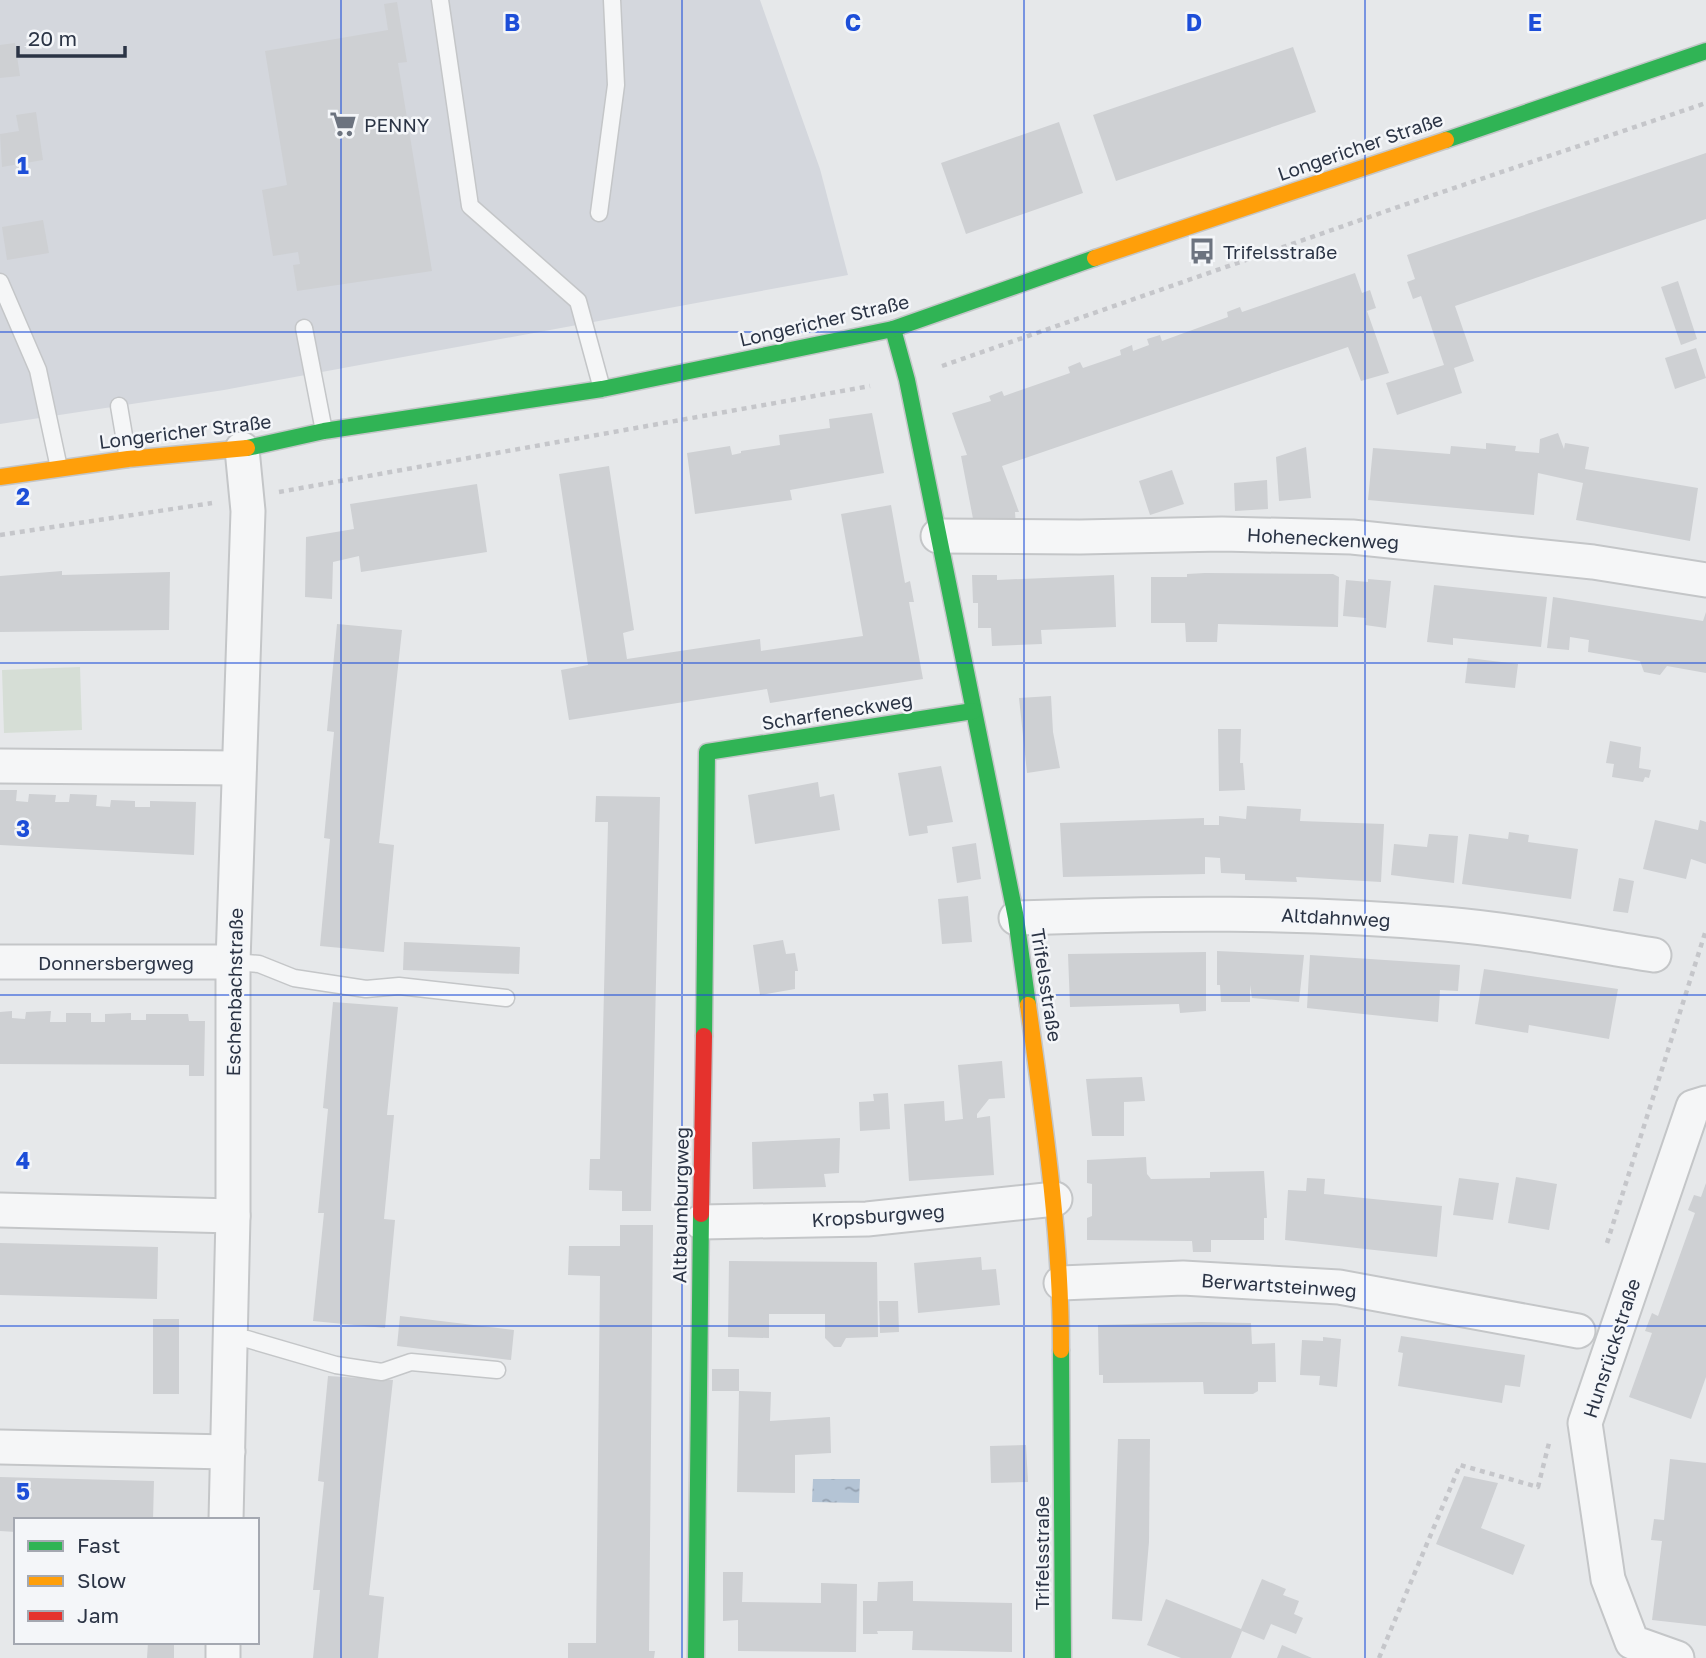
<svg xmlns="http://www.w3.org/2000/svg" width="1706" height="1658" viewBox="0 0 1706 1658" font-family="'Golos Text',sans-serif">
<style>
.built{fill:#d4d7dd}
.green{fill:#d6ded6}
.water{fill:url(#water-ripples)}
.building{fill:#ced0d3}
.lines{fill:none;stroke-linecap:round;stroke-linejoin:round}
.lane-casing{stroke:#c4c6c8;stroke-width:19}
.street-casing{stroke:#c4c6c8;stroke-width:37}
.fast-casing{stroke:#c4c6c8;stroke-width:19}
.slow-casing{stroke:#c4c6c8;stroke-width:19}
.jam-casing{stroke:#c4c6c8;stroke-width:19}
.path{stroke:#c5c6ca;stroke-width:4.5;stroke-dasharray:5 5;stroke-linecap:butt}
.lane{stroke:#f5f6f7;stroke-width:16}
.street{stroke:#f5f6f7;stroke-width:33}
.fast{stroke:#30b455;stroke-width:16}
.slow{stroke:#ff9f0a;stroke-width:16}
.jam{stroke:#e5322d;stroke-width:16}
.grid{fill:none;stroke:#1d4ed8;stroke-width:2;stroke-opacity:0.55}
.labels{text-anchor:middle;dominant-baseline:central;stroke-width:5;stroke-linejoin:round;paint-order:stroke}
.poi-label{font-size:19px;fill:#2b3445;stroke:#f4f6f9;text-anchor:start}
.street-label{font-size:19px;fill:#2b3445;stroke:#f4f6f9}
.grid-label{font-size:23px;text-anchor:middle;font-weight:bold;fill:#1d4ed8;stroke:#f4f6f9;stroke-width:5;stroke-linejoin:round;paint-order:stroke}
</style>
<defs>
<pattern id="water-ripples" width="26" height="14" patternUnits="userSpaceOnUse" patternTransform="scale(1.75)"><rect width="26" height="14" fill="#b4c4d5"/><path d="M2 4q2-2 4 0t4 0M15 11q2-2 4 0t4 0" fill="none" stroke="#93a0af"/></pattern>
</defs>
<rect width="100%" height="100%" fill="#e6e8ea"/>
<polygon class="built" points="0,0 760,0 820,169 848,275 224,390 0,424"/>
<polygon class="green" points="80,667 82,730 4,733 2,670"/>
<polygon class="water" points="813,1479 860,1479 859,1503 812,1502"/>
<g class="building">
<polygon points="397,2 407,62 398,63 432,271 297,291 293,265 300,264 298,252 273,256 262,190 287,185 265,51 388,30 384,4"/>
<polygon points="15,43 20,76 0,78 0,45"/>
<polygon points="1293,47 1316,112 1116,181 1093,115"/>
<polygon points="36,112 43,160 2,167 0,134 19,131 16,115"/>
<polygon points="1059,122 1083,193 966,234 941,163"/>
<polygon points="1706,153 1706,219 1455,306 1474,361 1454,368 1462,393 1397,415 1386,383 1444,365 1421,296 1413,299 1407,282 1415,279 1407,255"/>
<polygon points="43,220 49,253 7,260 2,227"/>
<polygon points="1355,273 1362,293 1370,290 1376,308 1367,311 1389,373 1361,381 1348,347 1002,466 1019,512 1015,512 1016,528 975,529 961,456 967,455 952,413 991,401 989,396 1002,391 1004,396 1070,373 1068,367 1080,362 1083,368 1121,355 1120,350 1132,345 1133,351 1149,345 1147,339 1160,335 1162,341 1228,317 1227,312 1240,307 1242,312"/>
<polygon points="1678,281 1697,339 1681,345 1661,287"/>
<polygon points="1696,348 1706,378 1675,389 1665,358"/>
<polygon points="872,413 884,473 790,490 792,500 695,514 687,453 730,446 732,455 741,453 741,451 780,445 779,435 830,428 829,419"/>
<polygon points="1558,433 1564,449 1565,443 1589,447 1585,469 1698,488 1690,541 1576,520 1583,483 1538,473 1534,515 1368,500 1373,448 1450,454 1451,446 1486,449 1486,443 1516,446 1515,451 1539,453 1540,439"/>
<polygon points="1306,447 1311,498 1279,501 1276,457"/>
<polygon points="609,466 634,630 623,633 627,659 760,639 761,651 863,636 841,514 891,505 905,583 910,581 914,602 909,602 923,679 770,703 767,689 569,720 561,670 588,665 559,474"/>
<polygon points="1172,470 1184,504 1150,515 1139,481"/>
<polygon points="1267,480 1268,509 1235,511 1234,483"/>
<polygon points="477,484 487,552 361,572 359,556 333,562 332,599 305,597 306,537 354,529 350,504"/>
<polygon points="62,571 62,575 170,572 169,630 0,632 0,576"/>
<polygon points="1205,573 1333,574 1339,577 1338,627 1218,624 1217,642 1186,642 1185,623 1151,623 1151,577 1187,577 1187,574"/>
<polygon points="972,575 997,575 997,580 1114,575 1116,627 1041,630 1042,644 992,646 991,628 978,628 978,603 973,603"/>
<polygon points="1368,579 1391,581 1386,628 1365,625 1366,618 1343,616 1346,580 1368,582"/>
<polygon points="1434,585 1547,597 1541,647 1453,638 1453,645 1427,642"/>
<polygon points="1553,597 1703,621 1706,612 1706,673 1667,666 1660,675 1644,672 1640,661 1588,652 1589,640 1570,637 1569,650 1547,648"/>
<polygon points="337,624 402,630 379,843 394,845 384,952 320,946 330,839 324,838 334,732 327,731"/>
<polygon points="1468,658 1518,664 1515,688 1465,683"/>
<polygon points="1051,696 1053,732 1060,768 1027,773 1019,698"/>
<polygon points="1218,729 1241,729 1240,763 1243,763 1245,790 1219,791"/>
<polygon points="1610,741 1641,747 1639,768 1651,770 1649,778 1645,777 1643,782 1612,777 1614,764 1606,763"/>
<polygon points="941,766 953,822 927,826 928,833 909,836 898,773"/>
<polygon points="818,782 820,797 834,794 840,830 755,844 748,795"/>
<polygon points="0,790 17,790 16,801 28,802 29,794 56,795 55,802 69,802 70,794 97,795 96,806 110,807 111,800 135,801 135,807 150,807 150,801 196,802 194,855 0,845"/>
<polygon points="596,796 660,797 651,1211 622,1211 622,1191 589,1190 590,1159 600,1159 608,822 595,822"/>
<polygon points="1247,806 1301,809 1300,821 1384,824 1381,882 1296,877 1297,882 1245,880 1245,874 1221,873 1220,858 1205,857 1205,874 1063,877 1060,823 1204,818 1204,825 1219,825 1219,816 1246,819"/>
<polygon points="1655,820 1698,830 1700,820 1706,822 1706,864 1691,859 1686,879 1643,869"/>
<polygon points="1509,832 1529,835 1528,842 1578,849 1571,899 1462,884 1469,834 1508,839"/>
<polygon points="1429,834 1458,836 1454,883 1391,875 1394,844 1427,847"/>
<polygon points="976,843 981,879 957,883 952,847"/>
<polygon points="1619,878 1634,881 1628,913 1613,911"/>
<polygon points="968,896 972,942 942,944 938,899"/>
<polygon points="783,940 786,954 795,953 798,971 795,971 795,989 760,995 753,945"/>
<polygon points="404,942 520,947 519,974 403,970"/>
<polygon points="1217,951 1304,955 1299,1002 1252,998 1250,985 1250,1002 1221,1002 1220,985 1217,985"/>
<polygon points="1206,952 1206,1011 1180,1013 1179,1004 1070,1007 1068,954"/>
<polygon points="1310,955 1460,965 1458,991 1440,990 1438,1022 1307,1008"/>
<polygon points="1484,969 1618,989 1609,1039 1529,1025 1528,1033 1475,1024"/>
<polygon points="333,1002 398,1007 387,1115 394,1115 384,1219 395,1220 385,1328 313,1321 324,1213 318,1213 328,1109 323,1108"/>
<polygon points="12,1011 12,1018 25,1019 26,1012 51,1011 50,1022 66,1022 66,1013 91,1013 91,1022 105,1022 105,1014 131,1013 131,1020 146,1020 146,1014 188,1014 189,1021 205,1021 204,1076 189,1076 189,1065 0,1064 0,1012"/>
<polygon points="1002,1061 1005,1098 989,1099 977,1114 977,1118 990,1116 994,1175 909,1181 904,1104 944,1101 945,1121 963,1119 958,1065"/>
<polygon points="1142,1077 1145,1101 1124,1102 1124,1136 1092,1136 1086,1079"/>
<polygon points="888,1093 890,1129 860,1131 859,1102 874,1101 873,1094"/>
<polygon points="840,1138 839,1173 824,1174 826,1187 753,1189 752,1142"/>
<polygon points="1146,1157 1147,1174 1151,1179 1210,1178 1210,1172 1264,1171 1267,1218 1264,1218 1264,1240 1211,1240 1211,1252 1193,1252 1192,1241 1087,1240 1087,1218 1092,1216 1092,1184 1087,1183 1087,1160"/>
<polygon points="1516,1177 1557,1184 1549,1230 1508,1223"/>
<polygon points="1307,1178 1325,1179 1324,1194 1442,1206 1437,1257 1285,1240 1288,1190 1306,1191"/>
<polygon points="1459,1178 1499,1183 1493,1220 1453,1215"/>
<polygon points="1706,1183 1706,1377 1691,1419 1629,1397 1652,1333 1645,1331 1652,1313 1658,1316 1695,1213 1688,1210 1694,1195 1701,1197"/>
<polygon points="620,1225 653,1225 649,1651 655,1651 654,1658 568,1658 568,1643 596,1643 600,1276 568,1275 569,1246 620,1246"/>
<polygon points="0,1243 158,1247 157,1299 0,1295"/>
<polygon points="981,1257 982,1270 996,1269 1000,1305 918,1313 914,1263"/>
<polygon points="729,1261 877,1262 878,1337 846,1338 841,1347 834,1347 825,1338 825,1314 769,1314 769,1338 728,1337"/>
<polygon points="879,1301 898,1301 899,1332 880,1333"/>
<polygon points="400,1316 514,1330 511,1360 397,1346"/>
<rect x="153" y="1319" width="26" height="75"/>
<polygon points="1202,1322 1251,1323 1252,1344 1275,1343 1276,1382 1258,1382 1258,1391 1253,1394 1204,1394 1203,1382 1103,1383 1103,1375 1099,1375 1098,1325"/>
<polygon points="1401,1336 1525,1355 1520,1387 1505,1385 1502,1403 1398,1386 1403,1353 1398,1352"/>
<polygon points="1323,1337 1341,1339 1337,1387 1319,1385 1320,1376 1300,1375 1302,1340 1323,1341"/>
<rect x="712" y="1369" width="27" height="22"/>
<polygon points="328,1376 393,1380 369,1595 384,1597 378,1658 313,1658 320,1590 313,1590 324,1482 318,1481"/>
<polygon points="739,1391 771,1392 770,1421 830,1417 831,1453 795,1455 795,1493 737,1492"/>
<polygon points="1118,1439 1150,1439 1149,1542 1142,1621 1112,1619"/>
<polygon points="1026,1445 1028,1482 991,1483 990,1446"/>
<polygon points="1670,1459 1706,1463 1706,1626 1652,1620 1662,1541 1651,1540 1654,1519 1664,1520"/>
<polygon points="1464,1476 1498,1483 1481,1528 1525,1545 1513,1575 1436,1544"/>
<polygon points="0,1477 154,1481 153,1520 16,1520 16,1532 0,1531"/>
<polygon points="723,1572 743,1572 742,1602 821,1603 821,1583 857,1584 856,1652 738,1651 738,1620 723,1621"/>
<polygon points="1262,1579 1286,1589 1283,1595 1299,1601 1294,1614 1303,1618 1296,1634 1271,1624 1264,1640 1242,1631 1231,1658 1181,1658 1147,1645 1166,1599 1241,1629"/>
<polygon points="913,1581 913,1601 1012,1603 1012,1652 912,1650 913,1631 877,1631 878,1634 863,1634 863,1601 877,1601 878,1582"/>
<polygon points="148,1642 174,1642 174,1658 147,1658"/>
<polygon points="1282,1645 1312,1658 1277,1658"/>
</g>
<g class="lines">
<g class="lane-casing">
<g id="lane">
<polyline points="440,0 470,206 578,301 602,389"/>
<polyline points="599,213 616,85 612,0"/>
<polyline points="0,282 38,370 59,468"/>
<polyline points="304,328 324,431"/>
<polyline points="119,406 128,459"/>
<polyline points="233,962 259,964 294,978 366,989 399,986 506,998"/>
<polyline points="230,1338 247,1339 336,1365 382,1372 411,1362 497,1370"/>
</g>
</g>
<g class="street-casing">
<g id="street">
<polyline points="938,536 1080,537 1222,534 1352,537 1593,562 1706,580"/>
<polyline points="0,766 239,768"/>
<path d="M1016,918C1159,913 1301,911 1445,924C1515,930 1585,944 1654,955"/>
<polyline points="0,962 233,962"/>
<polyline points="0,1210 233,1216"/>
<polyline points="701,1222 867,1219 1055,1199"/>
<polyline points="1061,1283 1183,1278 1339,1287 1578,1331"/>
<polyline points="0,1447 228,1452"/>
<polyline points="226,1520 233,1216 233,962 248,511 242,449"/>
<polyline points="223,1658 223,1642"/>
<polyline points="1677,1658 1632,1642 1608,1579 1585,1423 1693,1107 1706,1103"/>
</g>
</g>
<g class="fast-casing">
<g id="fast">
<polyline points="1446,140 1706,51"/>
<polyline points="893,329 907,380 1016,918 1028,1005"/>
<polyline points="247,448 324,431 602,389 893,329 1095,258"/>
<polyline points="704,1036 707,752 973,711"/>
<polyline points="1061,1350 1063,1658"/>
<polyline points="696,1658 701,1214"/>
</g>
</g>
<g class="slow-casing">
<g id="slow">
<polyline points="1095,258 1446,140"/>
<polyline points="0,477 128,459 247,448"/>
<path d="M1028,1005C1044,1120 1061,1233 1061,1350"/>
</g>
</g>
<g class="jam-casing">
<polyline id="jam" points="701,1214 704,1036"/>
</g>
<g class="path">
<polyline points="942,366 1395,208 1706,103"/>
<polyline points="279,492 870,386"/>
<polyline points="0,535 212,503"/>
<polyline points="1607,1243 1706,930"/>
<polyline points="1379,1658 1460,1465 1538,1487 1550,1439"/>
</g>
<use href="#lane" class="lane"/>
<use href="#street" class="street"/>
<use href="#fast" class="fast"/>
<use href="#slow" class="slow"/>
<use href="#jam" class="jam"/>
</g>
<path class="grid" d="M341,0V1658M682,0V1658M1024,0V1658M1365,0V1658M0,332H1706M0,663H1706M0,995H1706M0,1326H1706"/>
<defs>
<g id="supermarket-bare" transform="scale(2.1)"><path d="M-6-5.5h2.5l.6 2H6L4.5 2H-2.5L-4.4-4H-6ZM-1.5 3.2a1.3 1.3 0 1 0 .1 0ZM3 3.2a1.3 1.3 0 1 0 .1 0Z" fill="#6c737f" stroke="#f4f6f9" stroke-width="2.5" paint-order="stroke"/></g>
<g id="bus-bare" transform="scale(2.1)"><path d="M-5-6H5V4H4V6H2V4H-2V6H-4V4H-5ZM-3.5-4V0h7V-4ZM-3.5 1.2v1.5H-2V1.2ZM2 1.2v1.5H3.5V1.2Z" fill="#6c737f" stroke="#f4f6f9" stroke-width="2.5" paint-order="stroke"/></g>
</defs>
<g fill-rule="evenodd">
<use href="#supermarket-bare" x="343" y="124"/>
<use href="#bus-bare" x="1202" y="251"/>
</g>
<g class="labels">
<g class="poi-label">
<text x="364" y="124">PENNY</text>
<text x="1223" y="251">Trifelsstraße</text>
</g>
<g class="street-label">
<text transform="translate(1360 146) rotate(-19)">Longericher Straße</text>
<text transform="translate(824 320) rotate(-13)">Longericher Straße</text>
<text transform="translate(185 431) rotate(-7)">Longericher Straße</text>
<text transform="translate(1323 538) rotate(3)">Hoheneckenweg</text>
<text transform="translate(837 711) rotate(-9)">Scharfeneckweg</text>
<text transform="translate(1336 917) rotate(3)">Altdahnweg</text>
<text x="116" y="962">Donnersbergweg</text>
<text transform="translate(1047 985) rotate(81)">Trifelsstraße</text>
<text transform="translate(234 992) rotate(-89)">Eschenbachstraße</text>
<text transform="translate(680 1205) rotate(-89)">Altbaumburgweg</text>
<text transform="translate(878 1215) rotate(-4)">Kropsburgweg</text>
<text transform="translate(1279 1285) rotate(4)">Berwartsteinweg</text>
<text transform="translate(1611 1348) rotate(-72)">Hunsrückstraße</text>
<text transform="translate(1041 1553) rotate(-90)">Trifelsstraße</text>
</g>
</g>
<g class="grid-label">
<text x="512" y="31">B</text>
<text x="853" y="31">C</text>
<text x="1194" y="31">D</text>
<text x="1535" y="31">E</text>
<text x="23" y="174">1</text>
<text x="23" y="505">2</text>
<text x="23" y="837">3</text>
<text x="23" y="1169">4</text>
<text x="23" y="1500">5</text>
</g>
<rect x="14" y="1518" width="245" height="126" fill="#f4f6f9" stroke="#a4a8b1" stroke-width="2"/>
<rect x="28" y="1541" width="35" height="10" fill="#30b455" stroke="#a4a8b1" stroke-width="2"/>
<text x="77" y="1553" font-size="21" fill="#2b3445">Fast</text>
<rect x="28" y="1576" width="35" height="10" fill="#ff9f0a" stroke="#a4a8b1" stroke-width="2"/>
<text x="77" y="1588" font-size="21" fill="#2b3445">Slow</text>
<rect x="28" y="1611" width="35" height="10" fill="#e5322d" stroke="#a4a8b1" stroke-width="2"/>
<text x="77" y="1623" font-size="21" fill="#2b3445">Jam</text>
<path d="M18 46v10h107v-10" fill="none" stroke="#2b3445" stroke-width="3.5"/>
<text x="28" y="46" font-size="21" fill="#2b3445" stroke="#f4f6f9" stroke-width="5" paint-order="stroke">20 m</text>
</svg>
